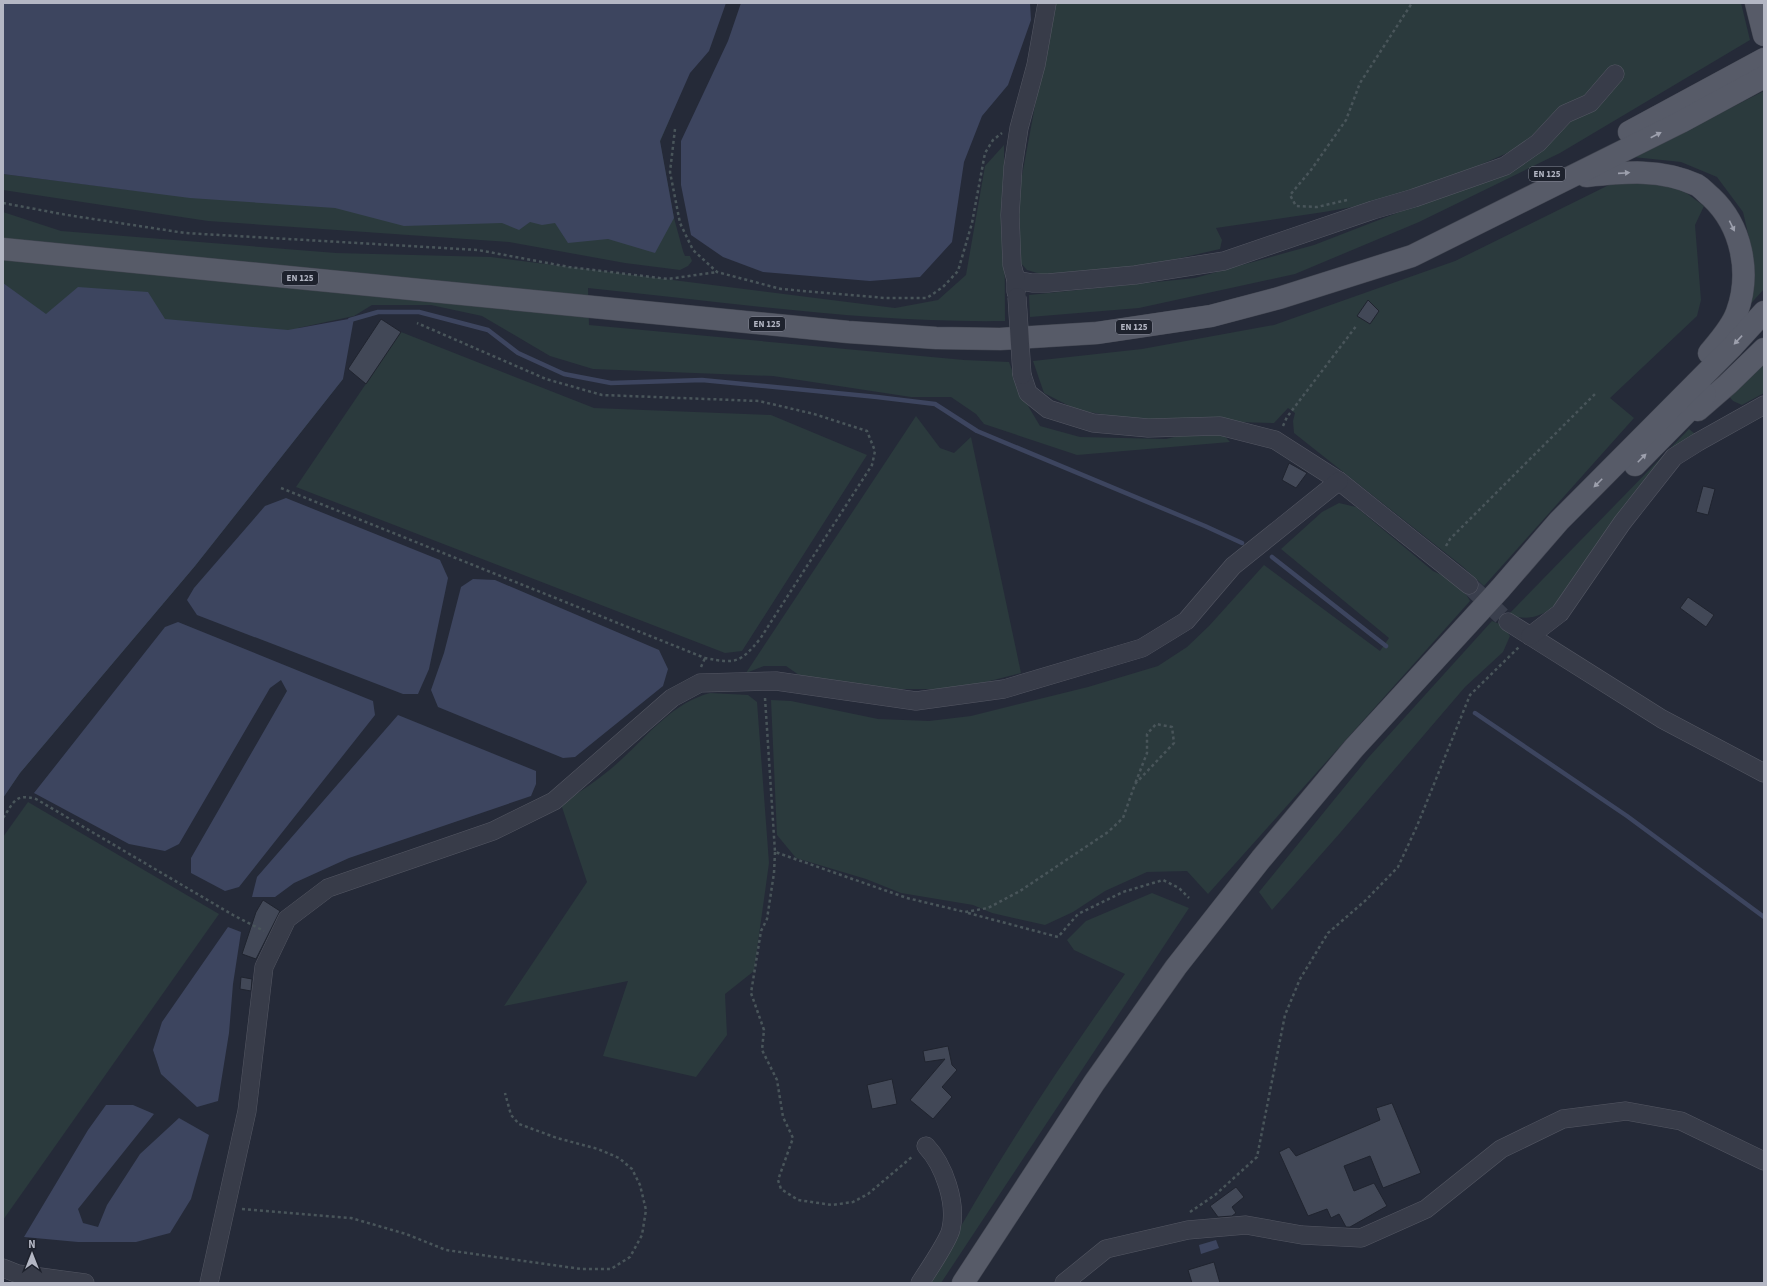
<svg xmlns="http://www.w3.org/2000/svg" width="1767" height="1286" viewBox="0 0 1767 1286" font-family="'Source Sans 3',sans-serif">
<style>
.green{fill:#2b3a3d}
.water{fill:#3d455f}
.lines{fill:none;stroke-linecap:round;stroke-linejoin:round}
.stream{stroke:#3d455f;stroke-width:4.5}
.building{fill:#424857;stroke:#20242f}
.minor-tunnel{stroke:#3a3f4d;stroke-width:18;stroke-dasharray:18 9;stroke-linecap:butt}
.minor-casing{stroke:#545763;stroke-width:19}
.primary-casing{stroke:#424651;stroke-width:23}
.path{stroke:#49555a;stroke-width:2.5;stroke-dasharray:3 3;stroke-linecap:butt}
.minor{stroke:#383c49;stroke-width:18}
.primary{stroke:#575b68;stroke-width:22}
.minor-bridge-casing{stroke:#545763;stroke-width:19;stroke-linecap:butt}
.minor-bridge{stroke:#383c49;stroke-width:18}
.oneway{fill:#9da0ad}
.labels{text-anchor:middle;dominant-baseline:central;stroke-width:4;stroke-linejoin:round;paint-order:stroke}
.shield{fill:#1e222d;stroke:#878a97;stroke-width:1}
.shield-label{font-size:9px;font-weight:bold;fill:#b4b7c4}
</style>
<rect width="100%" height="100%" fill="#252a38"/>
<g class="green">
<polygon points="1054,3 1741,3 1750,40 1560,153 1419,222 1295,274 1139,308 1030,317 1029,295 1195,278 1314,245 1441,196 1514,150 1448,179 1386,201 1324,212 1216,228 1222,240 1220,249 1150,265 1044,275 1027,270 1018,260 1016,208"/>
<polygon points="1764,91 1764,289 1745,310 1754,285 1750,242 1743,212 1717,177 1681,162 1633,157"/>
<polygon points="671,116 660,142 674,218 683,251 685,256 690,256 692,261 688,266 680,270 625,263 509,242 208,221 3,190 3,174 155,193"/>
<path d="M1004,145L1005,321C865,323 726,302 588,288L589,325L964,360L1009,362L1021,394L1040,426L1080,437L1166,439L1208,429L1222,433L1230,442L1077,455L984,424L976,414L951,397H911L773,376L593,369L550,356L482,316L431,305H372L354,316L298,328L343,379L195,566L20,773L3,798V212L61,231L336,253L491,257L895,308L938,300L966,275L985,166Z"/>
<polygon points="1617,181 1657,182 1685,192 1704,206 1695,225 1701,300 1697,316 1610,398 1634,418 1484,586 1462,566 1294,433 1293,421 1295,413 1288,408 1274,423 1131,419 1077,410 1044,393 1033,361 1142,349 1274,325 1455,261"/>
<polygon points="401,332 594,408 771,415 867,455 742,651 725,653 296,487"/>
<polygon points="1764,361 1764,393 1742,405 1733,401 1728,395"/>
<polygon points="916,416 940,448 954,453 971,437 1021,673 982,683 940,689 884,689 799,675 786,666 764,666 746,673"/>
<path d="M1689,429L1695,434L1553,608C1536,618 1528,620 1508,615Z"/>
<polygon points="1339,503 1356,507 1433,571 1448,578 1466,594 1470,601 1208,894 1187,871 1147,872 1105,891 1073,912 1045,925 992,913 973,905 901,893 866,879 796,858 777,835 771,700 791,701 878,719 929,721 971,716 1088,687 1158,666 1187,647 1209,626 1264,565 1380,651 1389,638 1281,549 1322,512"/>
<polygon points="1492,621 1502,625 1510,636 1503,652 1465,687 1340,833 1272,910 1259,892 1368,758"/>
<path d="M710,693L748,695L757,702L769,863L754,971L725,994L727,1035L696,1077L603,1056L628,981L504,1006L587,882L561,804C583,790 604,776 623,758C650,733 673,703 710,693Z"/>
<polygon points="28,802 219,914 3,1220 3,837"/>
<path d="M1152,893L1189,908L941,1283H929C987,1176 1054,1073 1125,974L1074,950L1067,940L1086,921Z"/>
</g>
<g class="water">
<polygon points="3,3 726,3 709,51 690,73 660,141 674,218 655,253 608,239 568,243 555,223 542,225 530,222 519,230 502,223 404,226 335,208 190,198 3,174"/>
<polygon points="741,3 1030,3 1031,20 1008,85 982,116 964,162 952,242 920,277 870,281 763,272 723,257 691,235 681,185 681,141 728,41"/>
<polygon points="3,283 46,314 78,287 148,292 165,319 288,330 354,318 343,379 195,566 20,773 3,798"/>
<polygon points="286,498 440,560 448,578 429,669 418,694 403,694 197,615 187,600 194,588 265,506"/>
<polygon points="473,579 495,580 659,650 668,669 663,686 575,757 563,758 438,707 431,690 444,653 461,587"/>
<polygon points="178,622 373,701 375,715 239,887 225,891 191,873 191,858 287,691 281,680 270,688 179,844 165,851 129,844 34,793 165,627"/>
<polygon points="398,715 536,771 536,784 531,796 349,858 294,883 275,897 252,897 257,877"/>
<polygon points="228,927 241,932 233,984 229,1033 218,1101 197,1107 161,1074 153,1050 162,1022"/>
<polygon points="106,1105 133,1105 154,1114 78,1209 83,1223 98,1227 107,1205 140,1154 179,1118 209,1135 191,1199 170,1233 136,1242 78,1242 24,1237 88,1130"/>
<polygon points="1216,1240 1219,1248 1201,1254 1199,1245"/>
</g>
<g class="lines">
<g class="stream">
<polyline points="350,320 378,312 419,312 488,330 518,353 564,374 611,383 702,380 877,397 935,404 977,431 1205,526 1242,543"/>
<polyline points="1272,557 1386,646"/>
<polyline points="1475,713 1627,816 1764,917"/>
</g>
</g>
<g class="building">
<polygon points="1368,300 1379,311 1370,324 1357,316"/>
<polygon points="381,319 401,332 366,384 348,369"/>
<polygon points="1289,463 1307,473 1296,488 1282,480"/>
<polygon points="1703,486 1715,489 1708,515 1696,512"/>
<polygon points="1688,597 1714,615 1706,627 1680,608"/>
<polygon points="263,900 280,911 256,959 242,954 256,912"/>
<polygon points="241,977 252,979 251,991 240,989"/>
<polygon points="948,1046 952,1065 957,1070 942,1087 952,1097 933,1119 910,1100 945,1059 925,1062 923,1051"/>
<polygon points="892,1079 897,1104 872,1109 867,1085"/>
<polygon points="1392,1103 1421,1173 1383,1188 1370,1156 1344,1166 1354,1191 1374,1183 1387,1206 1350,1227 1346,1227 1339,1214 1331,1218 1327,1209 1308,1216 1279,1152 1289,1147 1296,1156 1380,1120 1376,1108"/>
<polygon points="1236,1187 1244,1197 1232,1207 1236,1213 1232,1216 1218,1217 1210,1206"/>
<polygon points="1214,1262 1220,1283 1192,1283 1188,1270"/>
</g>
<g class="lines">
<polyline class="minor-tunnel" points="1469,585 1508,622"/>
<g class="minor-casing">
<g id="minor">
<polyline points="1016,280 1032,283 1048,283 1135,275 1224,261 1373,210 1414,198 1505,166 1538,143 1565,114 1590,103 1615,74"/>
<polyline points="1016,292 1016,280 1012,265 1010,215 1013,167 1019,128 1036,65 1047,3"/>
<polyline points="1022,375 1028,393 1048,409 1093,423 1148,428 1220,426 1275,440 1339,481 1469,585"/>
<polyline points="1508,622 1662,719 1764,773"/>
<polyline points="1530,636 1560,613 1622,523 1674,457 1698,442 1764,405"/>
<polyline points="3,1268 18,1274 85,1283"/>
<polyline points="209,1283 247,1111 264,967 287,919 328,888 493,831 554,801 672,698 700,683 776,681 916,701 1004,689 1142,648 1186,621 1233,566 1339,481"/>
<path d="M920,1283C927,1272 949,1240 951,1229C957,1203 944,1165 926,1146"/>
<polyline points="1064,1283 1106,1249 1188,1230 1246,1225 1302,1235 1361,1238 1426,1209 1501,1149 1563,1119 1626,1111 1681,1121 1764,1161"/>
</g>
</g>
<g class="primary-casing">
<g id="primary">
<polyline points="1756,3 1764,35"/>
<polyline points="1629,132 1764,59"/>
<path d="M1586,176C1624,172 1661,168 1697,185C1702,188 1706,193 1711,197C1742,226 1751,273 1737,312C1732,327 1719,341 1709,353"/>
<polyline points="3,249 848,332 936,338 1000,339 1097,333 1211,316 1279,298 1412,256 1681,122 1764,77"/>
<polyline points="1698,410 1728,384 1764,349"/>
<polyline points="1635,465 1705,394"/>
<polyline points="963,1283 1094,1083 1176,967 1261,859 1354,748 1500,589 1559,521 1731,348 1764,312"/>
</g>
</g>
<g class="path">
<polyline points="675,129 670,172 680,223 693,250 717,272 781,289 885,298 927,298 943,287 958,271 972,223 985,153 993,140 1002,133"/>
<polyline points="1347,200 1317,207 1296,206 1290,195 1311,170 1346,120 1360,83 1412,3"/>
<polyline points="3,203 67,215 185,233 478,250 569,267 668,279 717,272"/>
<polyline points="1283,426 1287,417 1357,325"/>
<path d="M281,488L705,658C736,664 740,663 760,639L872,465L875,451L867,431L814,414L759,401L602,395L546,379L417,323"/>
<polyline points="1446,546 1450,539 1596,393"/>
<polyline points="701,667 705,658"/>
<polyline points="765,698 775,852 907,898 965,912 988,908 1020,891 1108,832 1123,818 1135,784 1174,743 1172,727 1156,724 1147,734 1147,753 1135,784"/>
<path d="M3,818C14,802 15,793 36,799L233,915L264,931"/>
<polyline points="775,852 774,873 767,919 761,931 751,993 764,1030 762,1050 777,1080 783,1117 793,1138 778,1180 781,1189 798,1200 832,1205 853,1202 868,1194 913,1156"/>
<polyline points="968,913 1058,937 1078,914 1123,892 1163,880 1179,888 1189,898"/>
<polyline points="242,1209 351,1218 406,1234 446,1250 581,1269 611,1269 630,1257 642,1235 646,1210 640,1185 632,1169 619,1158 598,1149 557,1138 519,1124 511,1115 505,1093"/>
<polyline points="1190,1212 1215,1195 1257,1157 1285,1015 1300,979 1328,933 1366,900 1398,867 1417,826 1470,695 1519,647"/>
</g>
<use href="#minor" class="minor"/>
<use href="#primary" class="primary"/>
<g class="minor-bridge-casing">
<polyline id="minor-bridge" points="1017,297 1022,375"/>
</g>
<use href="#minor-bridge" class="minor-bridge"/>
</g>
<defs><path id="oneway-solid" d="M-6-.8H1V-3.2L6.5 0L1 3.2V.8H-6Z"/></defs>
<g class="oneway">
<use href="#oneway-solid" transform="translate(1656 135) rotate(-27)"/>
<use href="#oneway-solid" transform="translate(1624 173) rotate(-4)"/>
<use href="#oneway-solid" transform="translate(1732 226) rotate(64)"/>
<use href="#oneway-solid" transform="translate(1738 340) rotate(133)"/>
<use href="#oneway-solid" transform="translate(1642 458) rotate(-45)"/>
<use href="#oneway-solid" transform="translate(1598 483) rotate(135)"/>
</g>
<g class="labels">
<g class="shield">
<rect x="1529" y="167" width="36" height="14" rx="3"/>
<rect x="282" y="271" width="36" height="14" rx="3"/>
<rect x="749" y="317" width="36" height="14" rx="3"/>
<rect x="1116" y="320" width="36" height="14" rx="3"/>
</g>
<g class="shield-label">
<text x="1547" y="174">EN 125</text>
<text x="300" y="278">EN 125</text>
<text x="767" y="324">EN 125</text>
<text x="1134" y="327">EN 125</text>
</g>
</g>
<rect width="1767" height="1286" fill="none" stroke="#b4b7c4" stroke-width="8"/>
<g transform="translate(32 1254)" stroke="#1e222d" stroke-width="3" paint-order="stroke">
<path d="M0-3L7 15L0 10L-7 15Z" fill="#b4b7c4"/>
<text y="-6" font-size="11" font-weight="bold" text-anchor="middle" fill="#b4b7c4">N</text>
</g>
</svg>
